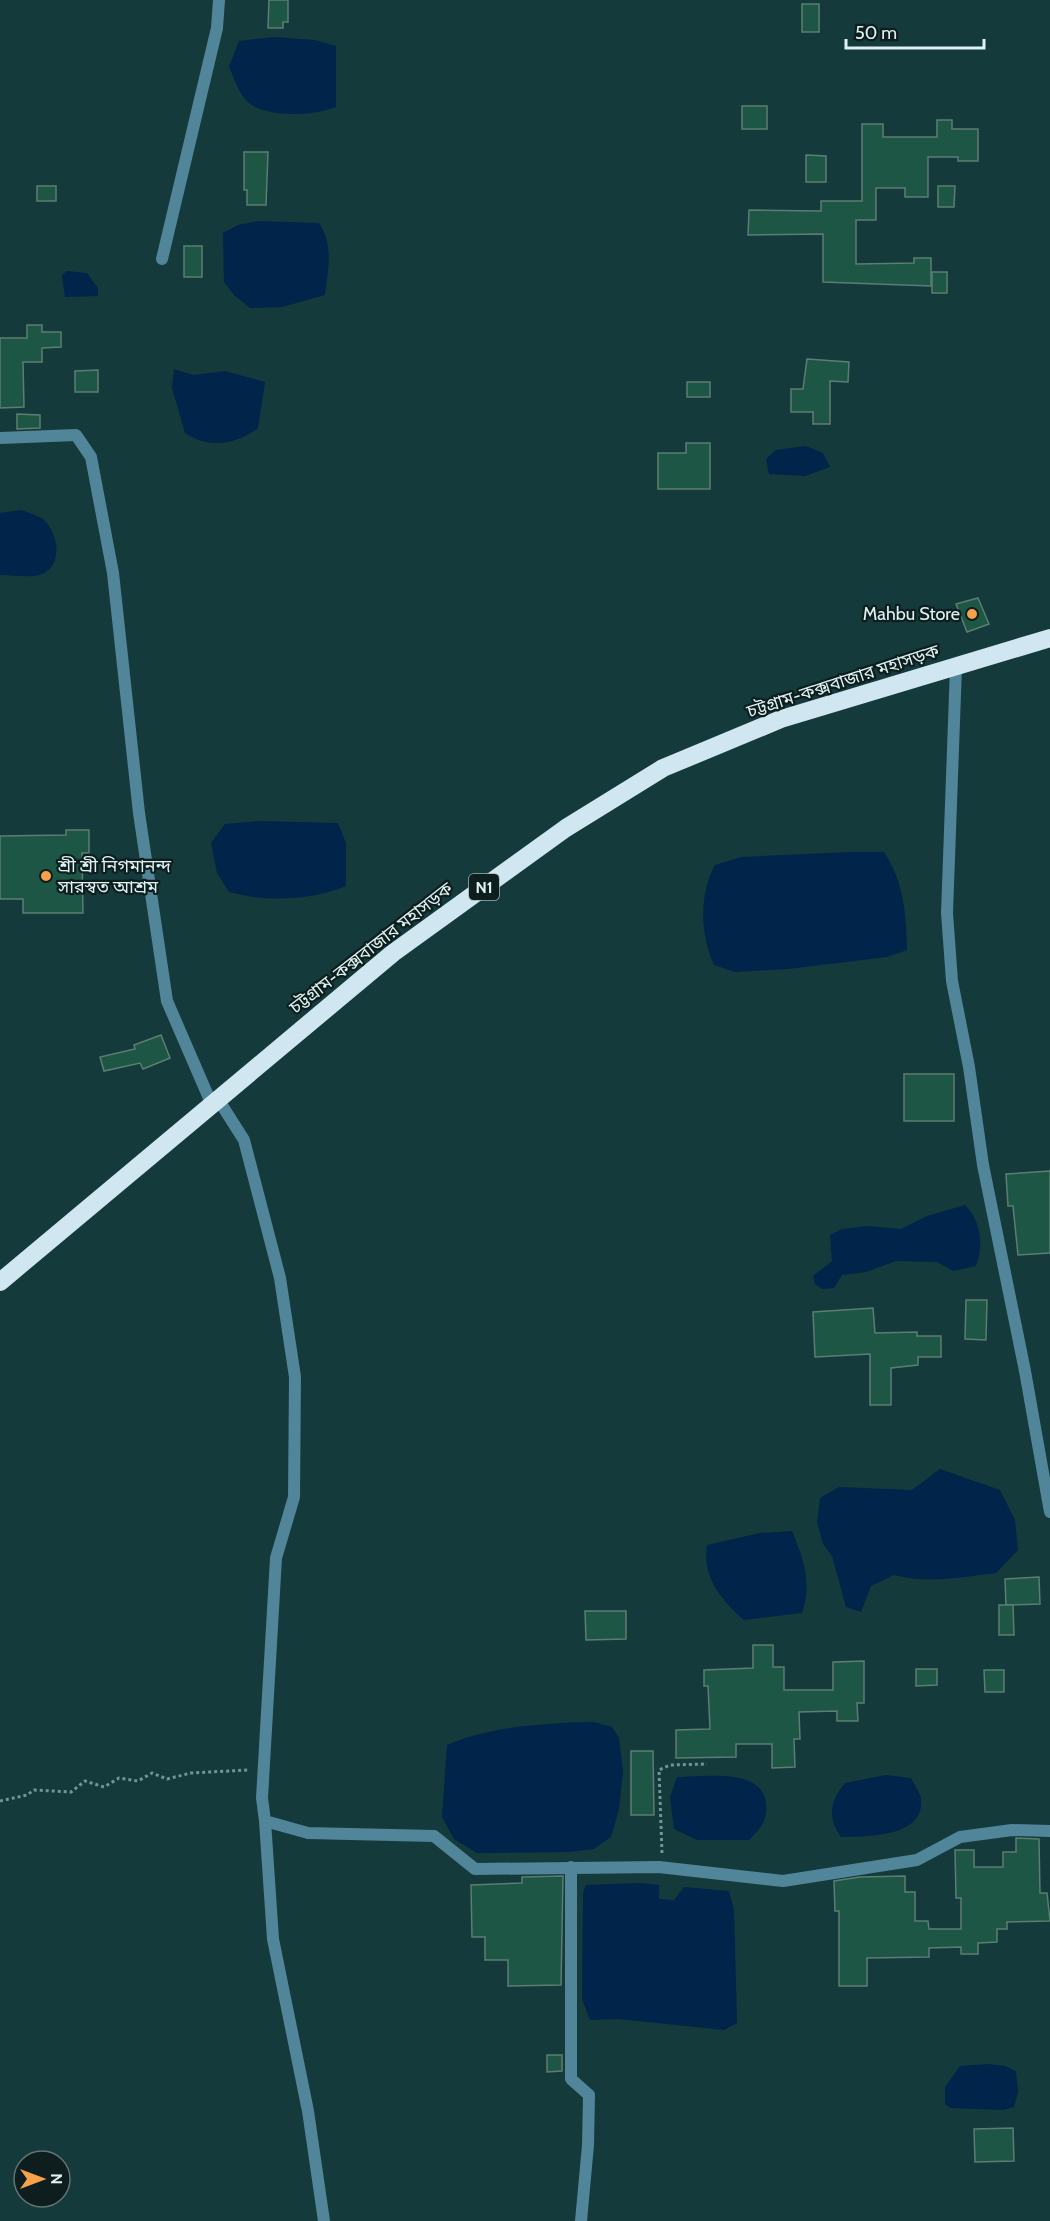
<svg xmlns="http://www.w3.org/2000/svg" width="1050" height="2221" viewBox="0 0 1050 2221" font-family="Cabin,'Noto Sans Bengali',sans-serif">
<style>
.water{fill:#00244a}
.building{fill:#1d5645;stroke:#5c7d72;stroke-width:1.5}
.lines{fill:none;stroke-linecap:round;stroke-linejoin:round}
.path{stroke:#769495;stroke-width:3;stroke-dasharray:3 3;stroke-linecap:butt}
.street{stroke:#518599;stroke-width:12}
.highway{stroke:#d0e7f1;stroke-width:18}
.poi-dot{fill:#f7a14a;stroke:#0e1e1e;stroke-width:2}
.labels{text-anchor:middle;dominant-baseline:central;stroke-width:4.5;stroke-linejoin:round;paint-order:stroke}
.shield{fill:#0e1e1e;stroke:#a0b2b3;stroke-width:1.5}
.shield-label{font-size:16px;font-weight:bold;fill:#def2f3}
.poi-label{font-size:18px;fill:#def2f3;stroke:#0e1e1e;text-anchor:end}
.street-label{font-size:18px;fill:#def2f3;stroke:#0e1e1e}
</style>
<rect width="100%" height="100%" fill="#143a3b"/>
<g class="water">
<path d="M274,37L315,40L336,46V107C315,116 262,119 246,100C238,92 234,77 229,67L239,41Z"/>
<path d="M259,221L319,223C334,245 328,269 325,295L282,307L250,308L234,295L224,282L223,233L238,225Z"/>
<polygon points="67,271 87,273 98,288 98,296 65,297 62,275"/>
<path d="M174,369L193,375L225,371L265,382L258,428C235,445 209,449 185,433L172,388Z"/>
<polygon points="806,446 823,453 830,467 805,476 769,474 766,459 776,450"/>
<path d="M22,510C29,513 38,515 44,520C59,534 64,568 39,575C28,578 11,575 0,575V513Z"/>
<path d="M258,821L338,823L346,843V886C310,901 267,902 229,892L217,873L211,843L225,824Z"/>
<path d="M850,852H884C904,882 906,915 907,950L887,957L788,969L735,972L714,965C700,935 699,893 715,865L741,857Z"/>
<path d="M965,1205C981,1221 984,1245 976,1266L953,1271L937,1262L896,1261L866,1272L842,1275L834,1288L822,1289L815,1284L813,1276L832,1261L830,1235L842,1229L867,1226L901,1229L927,1216Z"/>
<path d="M940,1469L1000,1490L1015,1520L1018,1550L996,1573C962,1577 928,1584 894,1575L871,1586L861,1612L846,1607L832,1556L823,1544L817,1522L820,1498L839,1487L912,1490Z"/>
<path d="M792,1531C804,1560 812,1583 802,1613L744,1620C721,1600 702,1577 707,1545L760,1533Z"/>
<path d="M594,1722L612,1727L619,1738L623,1772L619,1809L611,1837L594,1849L569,1852L477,1853L454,1839L442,1817L447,1745C491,1726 546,1723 594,1722Z"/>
<path d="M886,1775L911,1778C914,1784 920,1793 921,1799C925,1838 866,1836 841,1837C827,1817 830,1801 845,1783Z"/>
<path d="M677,1777C704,1777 763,1767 766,1804C768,1820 761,1828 749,1840H697L674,1829L670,1797Z"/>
<polygon points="640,1883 659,1885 659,1899 674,1900 684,1887 729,1891 734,1910 737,2023 724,2030 618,2019 590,2020 582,1999 583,1893 586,1885"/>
<polygon points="988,2064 1005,2066 1016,2071 1018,2092 1014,2107 1003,2110 950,2108 945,2104 945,2087 960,2066"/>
</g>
<g class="building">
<polygon points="269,0 288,0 288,22 283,22 283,28 268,28"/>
<rect x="802" y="4" width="17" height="28"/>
<rect x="742" y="106" width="25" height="23"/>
<polygon points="937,120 952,120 952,129 978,129 978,161 958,161 958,157 928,157 928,197 905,197 905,188 876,188 876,220 856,220 856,264 914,263 914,258 931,258 931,286 823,282 823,234 748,235 749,210 821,211 821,201 862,201 862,124 883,124 883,137 937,137"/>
<polygon points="244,152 268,152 266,205 247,205 247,190 244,190"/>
<polygon points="806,155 826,156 826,182 806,182"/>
<rect x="37" y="186" width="19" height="15"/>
<polygon points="938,186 955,186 954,207 938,207"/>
<rect x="184" y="246" width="18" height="31"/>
<rect x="932" y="272" width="15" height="21"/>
<polygon points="27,325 42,325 42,332 61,332 61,347 42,348 42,362 23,362 24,407 0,408 0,338 27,338"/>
<polygon points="807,359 849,362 848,382 830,381 830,424 813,424 813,412 791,412 791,389 803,389"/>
<polygon points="98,370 98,392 75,392 75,371"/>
<rect x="687" y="382" width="23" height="15"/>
<polygon points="17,414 40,415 40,428 17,429"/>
<polygon points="686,443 710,443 710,489 658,489 658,453 686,453"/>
<polygon points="978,598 989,624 967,632 956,604"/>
<polygon points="66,830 89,830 89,853 82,853 83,913 23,913 23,899 0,899 0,836 66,835"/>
<polygon points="161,1035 170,1058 143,1069 140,1063 104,1071 100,1057 135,1049 134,1045"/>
<rect x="904" y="1074" width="50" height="47"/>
<polygon points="1050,1171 1050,1253 1018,1255 1013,1206 1008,1206 1006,1174"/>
<polygon points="966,1300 987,1300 986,1340 965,1339"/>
<polygon points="873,1308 875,1333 917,1332 917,1336 941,1336 941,1357 918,1357 918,1365 891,1368 891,1405 870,1405 870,1354 815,1357 813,1312"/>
<polygon points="1039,1577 1040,1604 1006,1605 1005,1579"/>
<polygon points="999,1605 1013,1605 1014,1635 999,1635"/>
<polygon points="585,1611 626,1611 626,1639 586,1640"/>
<polygon points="753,1645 773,1645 773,1667 784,1667 784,1690 833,1690 833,1662 864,1661 864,1703 857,1703 858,1721 837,1721 837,1711 799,1712 800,1739 794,1739 795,1767 772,1768 772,1744 736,1744 736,1757 676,1758 676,1730 710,1729 708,1686 704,1686 704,1670 753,1668"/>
<polygon points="916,1669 937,1669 937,1685 916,1686"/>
<polygon points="984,1670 1004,1670 1004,1692 985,1692"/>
<polygon points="631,1751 653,1751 654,1815 631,1815"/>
<polygon points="1016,1838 1039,1839 1040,1893 1047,1893 1050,1921 1007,1922 1007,1929 997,1929 997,1942 978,1943 978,1954 961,1954 961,1947 929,1948 929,1957 867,1958 867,1986 839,1986 839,1911 835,1911 834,1881 860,1877 905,1876 905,1892 915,1892 915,1921 928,1921 929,1929 961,1929 961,1898 956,1898 955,1850 974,1850 974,1867 1003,1867 1003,1852 1016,1852"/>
<polygon points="563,1876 561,1985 508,1986 508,1960 485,1960 485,1937 472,1937 471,1885 522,1883 522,1877"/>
<polygon points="547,2055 562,2055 562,2071 547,2072"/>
<polygon points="1013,2128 1014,2161 975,2162 974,2129"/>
</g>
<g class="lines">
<g class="path">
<polyline points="0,1801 27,1795 34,1790 71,1792 85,1781 104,1787 119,1778 138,1781 152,1773 167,1779 191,1773 248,1770"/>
<polyline points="662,1853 659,1770 670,1765 707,1764"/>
</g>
<g class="street">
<polyline points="162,259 217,28 219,0"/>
<polyline points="0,438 76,435 91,457 113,573 139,813 167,1001 212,1105"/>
<polyline points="956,667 947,913 952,981 969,1067 983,1165 1025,1371 1050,1512"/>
<polyline points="218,1099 244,1140 280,1278 295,1377 294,1497 276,1558 262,1798 265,1821 308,1833 434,1836 475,1869 659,1867 783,1881 917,1860 960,1837 1012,1830 1050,1831"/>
<polyline points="265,1821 273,1939 308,2111 324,2221"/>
<polyline points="571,1867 571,2079 589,2095 588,2145 581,2221"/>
</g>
<polyline class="highway" points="0,1282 393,953 566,828 663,768 781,719 1050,638"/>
</g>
<g class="poi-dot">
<circle cx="972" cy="614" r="6"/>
<circle cx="46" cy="876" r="6"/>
</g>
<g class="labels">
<rect class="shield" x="469" y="874" width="30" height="26" rx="4.5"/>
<g class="shield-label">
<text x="484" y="887">N1</text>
</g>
<g class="poi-label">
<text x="960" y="614">Mahbu Store</text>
<text x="58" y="866" text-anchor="start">শ্রী শ্রী নিগমানন্দ<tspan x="58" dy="21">সারস্বত আশ্রম</tspan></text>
</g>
<g class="street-label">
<text transform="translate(843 681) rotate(-18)">চট্টগ্রাম-কক্সবাজার মহাসড়ক</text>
<text transform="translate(371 948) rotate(-38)">চট্টগ্রাম-কক্সবাজার মহাসড়ক</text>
</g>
</g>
<g transform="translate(42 2179) rotate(90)"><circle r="28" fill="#0e1e1e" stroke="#617373" stroke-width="1.5"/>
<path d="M0-4.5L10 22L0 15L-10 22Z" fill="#f7a14a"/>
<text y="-9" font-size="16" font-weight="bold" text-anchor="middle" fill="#def2f3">N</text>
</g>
<path d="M846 39v9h138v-9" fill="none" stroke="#def2f3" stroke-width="3"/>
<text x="855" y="39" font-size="18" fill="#def2f3" stroke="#0e1e1e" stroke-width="4.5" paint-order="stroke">50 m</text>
</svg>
